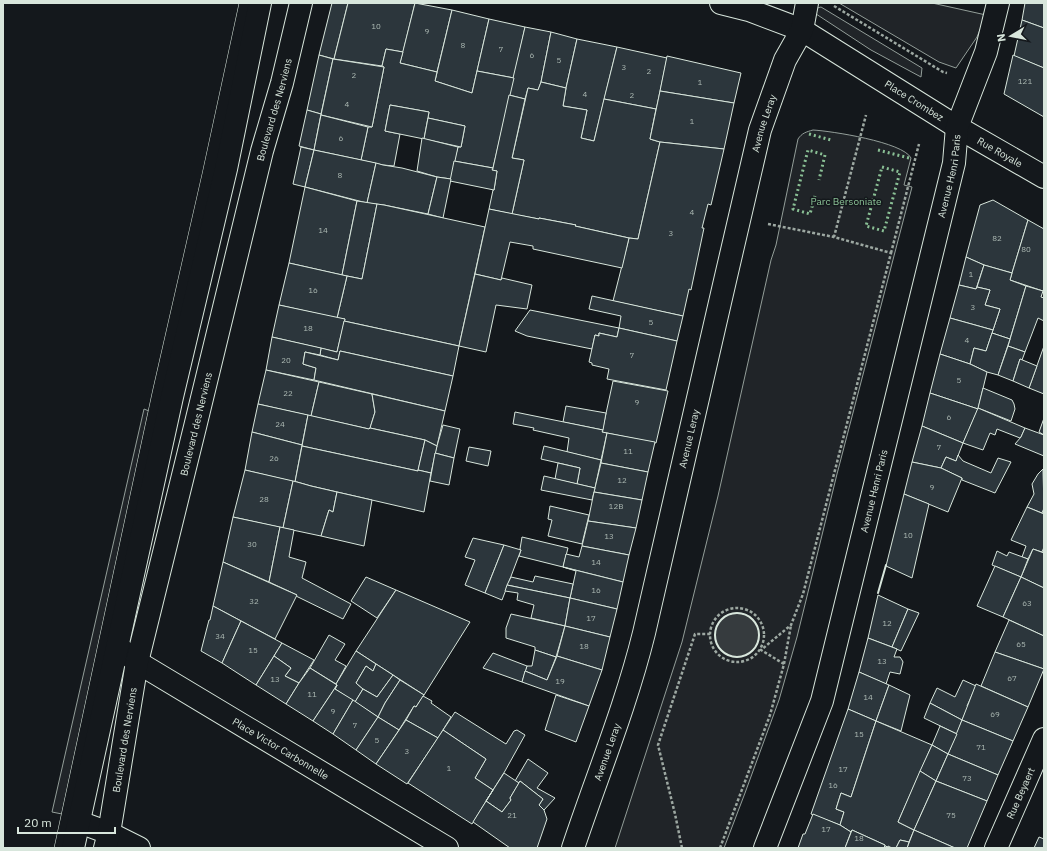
<svg xmlns="http://www.w3.org/2000/svg" width="1047" height="851" viewBox="0 0 1047 851" font-family="'IBM Plex Sans',sans-serif">
<style>
.green{fill:#202428;stroke:#939e99}
.water{fill:#363b3e;stroke:#939e99}
.building{fill:#2c363c;stroke:#d8e6dc}
.lines{fill:none;stroke-linecap:round;stroke-linejoin:round}
.service-casing{stroke:#d8e6dc;stroke-width:16}
.minor-casing{stroke:#d8e6dc;stroke-width:24}
.primary-casing{stroke:#d8e6dc;stroke-width:24}
.path{stroke:#9da8a2;stroke-width:2.5;stroke-dasharray:3 2;stroke-linecap:butt}
.service{stroke:#14181c;stroke-width:15}
.minor{stroke:#14181c;stroke-width:22}
.primary{stroke:#14181c;stroke-width:22}
.hedge{stroke:#8ac095;stroke-width:3;stroke-dasharray:2 3;stroke-linecap:butt}
.wall{stroke:#d8e6dc;stroke-width:2}
.labels{text-anchor:middle;dominant-baseline:central;stroke-width:3;stroke-linejoin:round;paint-order:stroke}
.number-label{font-size:8px;fill:#adbab4}
.street-label{font-size:10px;fill:#d8e6dc;stroke:#14181c}
.park-label{font-size:10px;fill:#8ac095;stroke:#14181c}
</style>
<rect width="100%" height="100%" fill="#14181c"/>
<g class="green">
<polygon points="839,3 932,3 986,15 977,37 956,68 939,62"/>
<polygon points="821,7 922,68 921,77 871,50 810,10"/>
<path d="M813,130C831,131 903,142 911,158L904,185L912,187L837,474L797,637L779,700L745,793L724,848H615L682,642L718,496L771,260L776,245L798,139C802,133 806,132 813,130Z"/>
<polygon points="144,409 149,411 62,814 52,812"/>
</g>
<circle class="water" cx="737" cy="635" r="22"/>
<g class="building">
<polygon points="332,3 348,3 334,59 319,55"/>
<polygon points="348,3 415,3 403,52 386,49 382,66 334,59"/>
<polygon points="415,3 452,10 437,72 400,63"/>
<polygon points="1025,3 1044,3 1044,28 1022,20"/>
<polygon points="452,10 489,19 472,93 435,81"/>
<polygon points="489,19 525,27 514,78 477,71"/>
<polygon points="1022,20 1044,28 1044,68 1014,56"/>
<polygon points="525,27 551,32 541,82 538,90 528,88 525,99 509,95"/>
<polygon points="551,32 577,39 566,88 541,82"/>
<polygon points="577,39 617,47 594,141 581,138 587,110 563,106 566,88"/>
<polygon points="617,47 667,58 650,139 656,109 604,99"/>
<polygon points="386,49 403,52 400,63 437,72 435,81 472,93 477,71 514,78 493,168 454,161 458,147 461,147 465,126 428,118 429,112 390,105 385,131 400,134 394,166 383,165 361,160 368,127 372,127 384,67 382,66"/>
<polygon points="319,55 333,59 321,114 307,110"/>
<polygon points="1013,55 1044,68 1044,117 1004,94"/>
<polygon points="667,56 741,73 734,103 660,91"/>
<polygon points="333,59 384,67 372,127 321,115"/>
<polygon points="541,82 566,88 563,106 587,110 581,138 594,141 604,99 656,109 650,139 660,142 638,239 629,238 575,226 576,225 539,218 539,219 512,214 524,160 512,158 528,88 538,90"/>
<polygon points="660,91 734,103 724,149 660,142 650,139"/>
<polygon points="509,95 525,99 512,158 524,160 512,214 489,209 493,190 494,190 497,171 492,170 493,168"/>
<polygon points="390,105 429,112 424,139 385,131"/>
<polygon points="307,110 321,114 314,150 299,146"/>
<polygon points="321,115 368,127 361,160 314,150"/>
<polygon points="428,118 465,126 461,147 424,139"/>
<polygon points="422,138 458,147 451,179 437,177 417,171"/>
<polygon points="660,142 724,149 711,205 708,204 702,228 704,228 691,290 689,289 683,316 613,301 629,238 638,239"/>
<polygon points="301,147 314,150 305,187 293,184"/>
<polygon points="314,150 376,163 367,203 305,187"/>
<polygon points="454,161 493,168 492,170 497,171 494,190 450,181"/>
<polygon points="376,163 383,165 402,168 437,177 428,214 384,205 367,203"/>
<polygon points="437,177 451,179 443,218 428,214"/>
<polygon points="305,187 357,201 342,275 289,263"/>
<polygon points="993,200 1028,220 1012,273 984,265 966,257 980,205"/>
<polygon points="357,201 377,204 362,279 342,275"/>
<polygon points="377,204 384,205 485,227 459,346 344,321 345,319 337,318 347,276 362,279"/>
<polygon points="489,209 539,219 539,218 576,225 575,226 629,238 622,268 533,249 533,246 510,242 501,280 475,274"/>
<polygon points="1028,220 1044,229 1044,288 1043,291 1010,280 1012,273"/>
<polygon points="966,257 984,265 976,289 959,285"/>
<polygon points="289,263 347,276 337,318 279,305"/>
<polygon points="984,265 1012,273 1010,280 1026,286 1010,339 992,333 1000,309 985,305 990,290 977,287"/>
<polygon points="475,274 501,280 502,278 532,285 527,309 496,305 486,352 459,346"/>
<polygon points="959,285 976,289 977,287 990,290 985,305 1000,309 993,330 950,318"/>
<polygon points="1026,286 1043,291 1041,297 1044,298 1044,321 1038,318 1025,352 1008,346"/>
<polygon points="592,296 683,316 677,341 619,328 621,316 589,309"/>
<polygon points="279,305 345,319 337,352 272,337"/>
<polygon points="530,310 619,328 617,337 599,333 599,336 595,335 592,349 527,336 515,331"/>
<polygon points="950,318 993,330 986,351 974,348 970,364 940,354"/>
<polygon points="344,321 459,346 453,376 340,351 338,360 320,355 321,348 337,352"/>
<polygon points="619,328 677,341 666,390 607,379 609,369 592,365 592,363 589,362 595,335 599,336 599,333 617,337"/>
<polygon points="992,333 1010,339 998,375 987,372 970,364 974,348 986,351"/>
<polygon points="272,337 321,348 320,355 305,352 303,364 316,368 314,380 266,370"/>
<polygon points="1008,346 1025,352 1022,360 1020,359 1013,381 998,375"/>
<polygon points="1044,346 1044,394 1029,388"/>
<polygon points="340,351 453,376 445,411 314,380 316,368 303,364 305,352 338,360"/>
<polygon points="940,354 970,364 987,372 978,409 930,393"/>
<polygon points="1020,359 1037,366 1029,388 1013,381"/>
<polygon points="266,370 319,382 311,416 258,404"/>
<polygon points="613,381 668,391 656,443 602,432"/>
<polygon points="319,382 372,394 375,412 370,428 369,429 311,416"/>
<polygon points="983,388 1012,400 1014,404 1015,409 1011,421 978,408"/>
<polygon points="930,393 978,409 963,443 922,426"/>
<polygon points="372,394 445,411 437,446 425,440 370,428 375,412"/>
<polygon points="258,404 308,415 302,445 252,432"/>
<polygon points="566,406 606,413 603,430 563,422"/>
<polygon points="978,408 1025,428 1021,437 1020,438 997,429 995,435 990,433 983,450 963,443"/>
<polygon points="515,412 603,430 602,432 607,433 601,460 567,452 569,438 533,430 534,428 513,424"/>
<polygon points="308,415 369,429 370,428 425,440 418,471 302,446"/>
<polygon points="1044,418 1044,435 1039,432"/>
<polygon points="443,425 460,429 454,458 435,453"/>
<polygon points="922,426 963,443 956,461 946,457 941,468 912,462"/>
<polygon points="1025,428 1044,435 1044,456 1015,444 1021,437"/>
<polygon points="252,432 302,445 295,482 245,470"/>
<polygon points="607,433 655,442 648,472 601,463"/>
<polygon points="425,440 437,446 431,473 418,470"/>
<polygon points="302,446 418,471 418,470 431,473 424,512 311,486 297,482 295,482"/>
<polygon points="544,446 601,460 595,488 577,484 580,468 541,459"/>
<polygon points="469,447 491,451 488,466 466,461"/>
<polygon points="435,453 454,458 449,485 430,481"/>
<polygon points="958,455 963,461 991,473 998,458 1011,462 995,493 962,480 962,478 941,468 946,457 956,461"/>
<polygon points="912,462 941,468 962,478 948,512 904,494"/>
<polygon points="558,463 580,468 577,484 555,479"/>
<polygon points="601,463 648,472 642,500 594,492"/>
<polygon points="1043,469 1044,508 1042,513 1027,507 1034,494 1032,484 1038,474"/>
<polygon points="245,470 293,481 283,528 233,517"/>
<polygon points="544,476 595,488 592,500 541,490"/>
<polygon points="293,481 297,482 311,486 337,492 333,512 329,510 321,536 283,528"/>
<polygon points="337,492 372,500 364,546 321,536 329,510 333,512"/>
<polygon points="594,492 642,500 636,528 588,521"/>
<polygon points="904,494 929,504 912,578 886,566"/>
<polygon points="550,506 589,515 582,544 548,536 552,520 548,519"/>
<polygon points="1027,507 1044,514 1044,547 1042,552 1033,549 1028,559 1022,557 1026,546 1011,540"/>
<polygon points="233,517 280,527 269,582 223,562"/>
<polygon points="588,521 636,528 629,555 582,546"/>
<polygon points="280,527 294,530 289,557 306,562 302,578 351,604 343,619 296,596 297,595 269,582"/>
<polygon points="522,537 568,548 563,567 519,556 521,550 520,549"/>
<polygon points="473,538 504,545 485,593 465,585 475,560 465,557"/>
<polygon points="504,545 521,550 502,600 485,593"/>
<polygon points="582,546 629,555 623,582 563,567 566,554 579,557"/>
<polygon points="1033,549 1044,553 1044,588 1021,577"/>
<polygon points="997,551 1007,556 1009,552 1028,559 1021,577 992,565"/>
<polygon points="223,562 297,595 275,639 213,606"/>
<polygon points="995,566 1021,577 1003,617 977,606"/>
<polygon points="563,567 623,582 617,609 570,598 576,571"/>
<polygon points="535,576 573,584 570,598 507,585 511,577 533,582"/>
<polygon points="366,577 396,590 377,618 351,601"/>
<polygon points="1021,577 1044,588 1044,636 1003,617"/>
<polygon points="507,585 570,598 565,626 531,618 534,605 517,600 518,593 505,591"/>
<polygon points="396,590 470,622 424,695 356,651"/>
<polygon points="878,595 908,609 892,647 868,638"/>
<polygon points="570,598 617,609 610,637 565,626"/>
<polygon points="213,606 241,621 222,663 201,651 209,620 210,620"/>
<polygon points="908,609 919,613 901,651 892,647"/>
<polygon points="511,614 565,626 556,657 535,650 535,647 506,638 506,628"/>
<polygon points="1009,620 1044,636 1044,669 995,652"/>
<polygon points="241,621 282,643 256,685 222,663"/>
<polygon points="565,626 610,637 602,670 557,656"/>
<polygon points="329,635 345,644 335,660 346,666 336,684 310,668"/>
<polygon points="868,638 897,649 894,657 900,657 902,660 903,662 900,674 890,672 886,684 859,672"/>
<polygon points="282,643 314,660 299,683 285,676 291,668 274,656"/>
<polygon points="535,650 556,657 547,680 525,671 527,666 532,666"/>
<polygon points="356,651 376,664 373,671 366,666 356,683 363,689 355,702 335,689 337,685 336,684"/>
<polygon points="995,652 1044,669 1028,707 981,686"/>
<polygon points="493,653 527,666 522,682 483,668"/>
<polygon points="274,656 291,668 285,676 299,683 286,704 256,685"/>
<polygon points="557,656 602,670 589,706 522,682 525,671 547,680"/>
<polygon points="376,664 393,675 377,697 363,689 356,683 366,666 373,671"/>
<polygon points="310,668 337,685 313,721 286,704 299,683"/>
<polygon points="859,672 889,685 876,721 848,709"/>
<polygon points="393,675 400,680 385,703 378,717 355,702 363,689 377,697"/>
<polygon points="400,680 424,695 416,707 414,706 399,730 378,717 385,703"/>
<polygon points="963,680 976,686 967,706 968,707 962,720 930,703 937,688 955,697"/>
<polygon points="976,684 1028,707 1013,741 962,720"/>
<polygon points="337,685 335,689 353,700 333,734 313,721"/>
<polygon points="889,685 910,695 901,731 876,721"/>
<polygon points="556,695 589,706 576,742 545,730"/>
<polygon points="423,696 432,701 431,703 451,717 438,738 406,720 414,706 416,707"/>
<polygon points="353,700 378,717 356,750 333,734"/>
<polygon points="930,703 962,720 957,734 924,718"/>
<polygon points="848,709 876,721 851,797 841,793 836,809 844,812 840,825 811,814"/>
<polygon points="455,712 506,744 514,731 517,730 525,735 505,771 493,790 475,778 486,759 443,730"/>
<polygon points="378,717 399,730 376,764 356,750"/>
<polygon points="406,720 438,738 407,784 376,764"/>
<polygon points="962,720 1013,741 998,775 948,754"/>
<polygon points="876,721 932,745 898,822 914,830 909,842 900,840 896,848 892,848 888,846 888,847 885,846 885,845 852,830 851,832 840,825 844,812 836,809 841,793 851,797"/>
<polygon points="940,726 957,734 948,754 932,745"/>
<polygon points="443,730 486,759 475,778 493,790 472,824 408,783"/>
<polygon points="932,745 948,754 936,781 920,771"/>
<polygon points="948,754 998,775 987,801 936,781"/>
<polygon points="528,759 548,773 537,788 555,798 544,810 539,805 543,799 520,781 519,783 515,781"/>
<polygon points="920,771 936,781 914,830 898,822"/>
<polygon points="504,773 519,783 510,798 511,800 502,812 486,801"/>
<polygon points="520,781 543,799 539,805 544,810 547,819 537,848 510,848 473,822 493,790 486,801 502,812 511,800 510,798"/>
<polygon points="936,781 987,801 967,848 955,848 914,830"/>
<polygon points="813,814 840,825 851,832 845,848 798,848 803,834 805,834"/>
<polygon points="852,830 885,845 884,848 845,848"/>
<polygon points="914,830 955,848 907,848"/>
<polygon points="1039,837 1044,839 1044,848 1034,848"/>
<polygon points="900,840 909,842 907,848 896,848"/>
</g>
<g class="lines">
<g class="service-casing">
<polyline id="service" points="62,848 160,393 210,174 247,3"/>
</g>
<g class="minor-casing">
<g id="minor">
<path id="s1" d="M721,3L749,10L802,30L957,127L1044,177"/>
<path id="s2" d="M122,650L137,662L447,848"/>
<polyline points="79,822 109,833 139,848"/>
<path id="s3" d="M573,848C597,776 626,706 644,633L724,285L760,130L785,60L802,30L807,3"/>
<path id="s4" d="M765,848L822,701L954,163L957,127L986,52L998,3"/>
<path id="s5" d="M996,848L1044,739"/>
</g>
</g>
<g class="primary-casing">
<g id="primary">
<polyline points="73,848 172,397 226,169 260,3"/>
<path id="s6" d="M105,848L109,833L137,662L195,427L262,151L282,83L301,3"/>
</g>
</g>
<g class="path">
<polyline points="834,6 943,72 947,73"/>
<polyline points="768,224 834,237"/>
<polyline points="891,253 919,144"/>
<circle cx="737" cy="635" r="27"/>
<polyline points="784,664 791,625"/>
<polyline points="682,848 675,814 658,745 695,634 710,634"/>
<polyline points="720,848 770,715 784,664 761,650 791,625 803,594 891,253 834,237 866,115"/>
</g>
<use href="#service" class="service"/>
<use href="#minor" class="minor"/>
<use href="#primary" class="primary"/>
<g class="hedge">
<polyline points="809,134 831,140"/>
<polyline points="878,150 909,158"/>
<polygon points="882,167 900,172 884,231 866,226"/>
<polyline points="815,196 810,214 793,209 808,150 825,155 819,180"/>
</g>
<g class="wall">
<polyline points="878,593 886,565"/>
<circle cx="737" cy="635" r="22"/>
</g>
</g>
<g class="labels">
<g class="number-label">
<text x="376" y="26">10</text>
<text x="427" y="31">9</text>
<text x="463" y="45">8</text>
<text x="501" y="49">7</text>
<text x="532" y="55">6</text>
<text x="559" y="60">5</text>
<text x="624" y="67">3</text>
<text x="649" y="71">2</text>
<text x="354" y="75">2</text>
<text x="1025" y="81">121</text>
<text x="700" y="82">1</text>
<text x="585" y="94">4</text>
<text x="632" y="95">2</text>
<text x="347" y="104">4</text>
<text x="692" y="121">1</text>
<text x="341" y="138">6</text>
<text x="340" y="175">8</text>
<text x="692" y="212">4</text>
<text x="323" y="230">14</text>
<text x="671" y="233">3</text>
<text x="997" y="238">82</text>
<text x="1026" y="249">80</text>
<text x="971" y="274">1</text>
<text x="313" y="290">16</text>
<text x="973" y="307">3</text>
<text x="651" y="322">5</text>
<text x="308" y="328">18</text>
<text x="967" y="340">4</text>
<text x="632" y="355">7</text>
<text x="286" y="360">20</text>
<text x="959" y="380">5</text>
<text x="288" y="393">22</text>
<text x="637" y="402">9</text>
<text x="949" y="417">6</text>
<text x="280" y="424">24</text>
<text x="939" y="447">7</text>
<text x="628" y="451">11</text>
<text x="274" y="458">26</text>
<text x="622" y="480">12</text>
<text x="932" y="487">9</text>
<text x="264" y="499">28</text>
<text x="616" y="506">12B</text>
<text x="908" y="535">10</text>
<text x="609" y="536">13</text>
<text x="252" y="544">30</text>
<text x="596" y="562">14</text>
<text x="596" y="590">16</text>
<text x="254" y="601">32</text>
<text x="1027" y="603">63</text>
<text x="591" y="618">17</text>
<text x="887" y="623">12</text>
<text x="220" y="636">34</text>
<text x="1021" y="644">65</text>
<text x="584" y="646">18</text>
<text x="253" y="650">15</text>
<text x="882" y="661">13</text>
<text x="1012" y="678">67</text>
<text x="275" y="679">13</text>
<text x="560" y="681">19</text>
<text x="312" y="694">11</text>
<text x="868" y="697">14</text>
<text x="333" y="711">9</text>
<text x="995" y="714">69</text>
<text x="355" y="725">7</text>
<text x="859" y="734">15</text>
<text x="377" y="740">5</text>
<text x="981" y="747">71</text>
<text x="407" y="751">3</text>
<text x="449" y="768">1</text>
<text x="843" y="769">17</text>
<text x="967" y="778">73</text>
<text x="833" y="785">16</text>
<text x="512" y="815">21</text>
<text x="951" y="815">75</text>
<text x="826" y="829">17</text>
<text x="859" y="838">18</text>
</g>
<g class="street-label">
<text stroke="none"><textPath href="#s1" startOffset="218">Place Crombez</textPath></text>
<text stroke="none"><textPath href="#s6" startOffset="758">Boulevard des Nerviens</textPath></text>
<text stroke="none"><textPath href="#s3" startOffset="750">Avenue Leray</textPath></text>
<text stroke="none"><textPath href="#s1" startOffset="318">Rue Royale</textPath></text>
<text stroke="none"><textPath href="#s4" startOffset="698">Avenue Henri Paris</textPath></text>
<text stroke="none"><textPath href="#s6" startOffset="434">Boulevard des Nerviens</textPath></text>
<text stroke="none"><textPath href="#s3" startOffset="426">Avenue Leray</textPath></text>
<text stroke="none"><textPath href="#s4" startOffset="374">Avenue Henri Paris</textPath></text>
<text stroke="none"><textPath href="#s6" startOffset="110">Boulevard des Nerviens</textPath></text>
<text stroke="none"><textPath href="#s2" startOffset="187">Place Victor Carbonnelle</textPath></text>
<text stroke="none"><textPath href="#s3" startOffset="102">Avenue Leray</textPath></text>
<text stroke="none"><textPath href="#s5" startOffset="60">Rue Beyaert</textPath></text>
</g>
<g class="park-label">
<text x="846" y="201">Parc Bersoniate</text>
</g>
</g>
<rect width="1047" height="851" fill="none" stroke="#d8e6dc" stroke-width="8"/>
<g transform="translate(1011 36) rotate(260)" stroke="#14181c" stroke-width="3" paint-order="stroke">
<path d="M0-3L7 15L0 10L-7 15Z" fill="#d8e6dc"/>
<text y="-6" font-size="11" font-weight="bold" text-anchor="middle" fill="#d8e6dc">N</text>
</g>
<path d="M18 827v6h97v-6" fill="none" stroke="#d8e6dc" stroke-width="2"/>
<text x="24" y="827" font-size="12" fill="#d8e6dc" stroke="#14181c" stroke-width="3" paint-order="stroke">20 m</text>
</svg>
